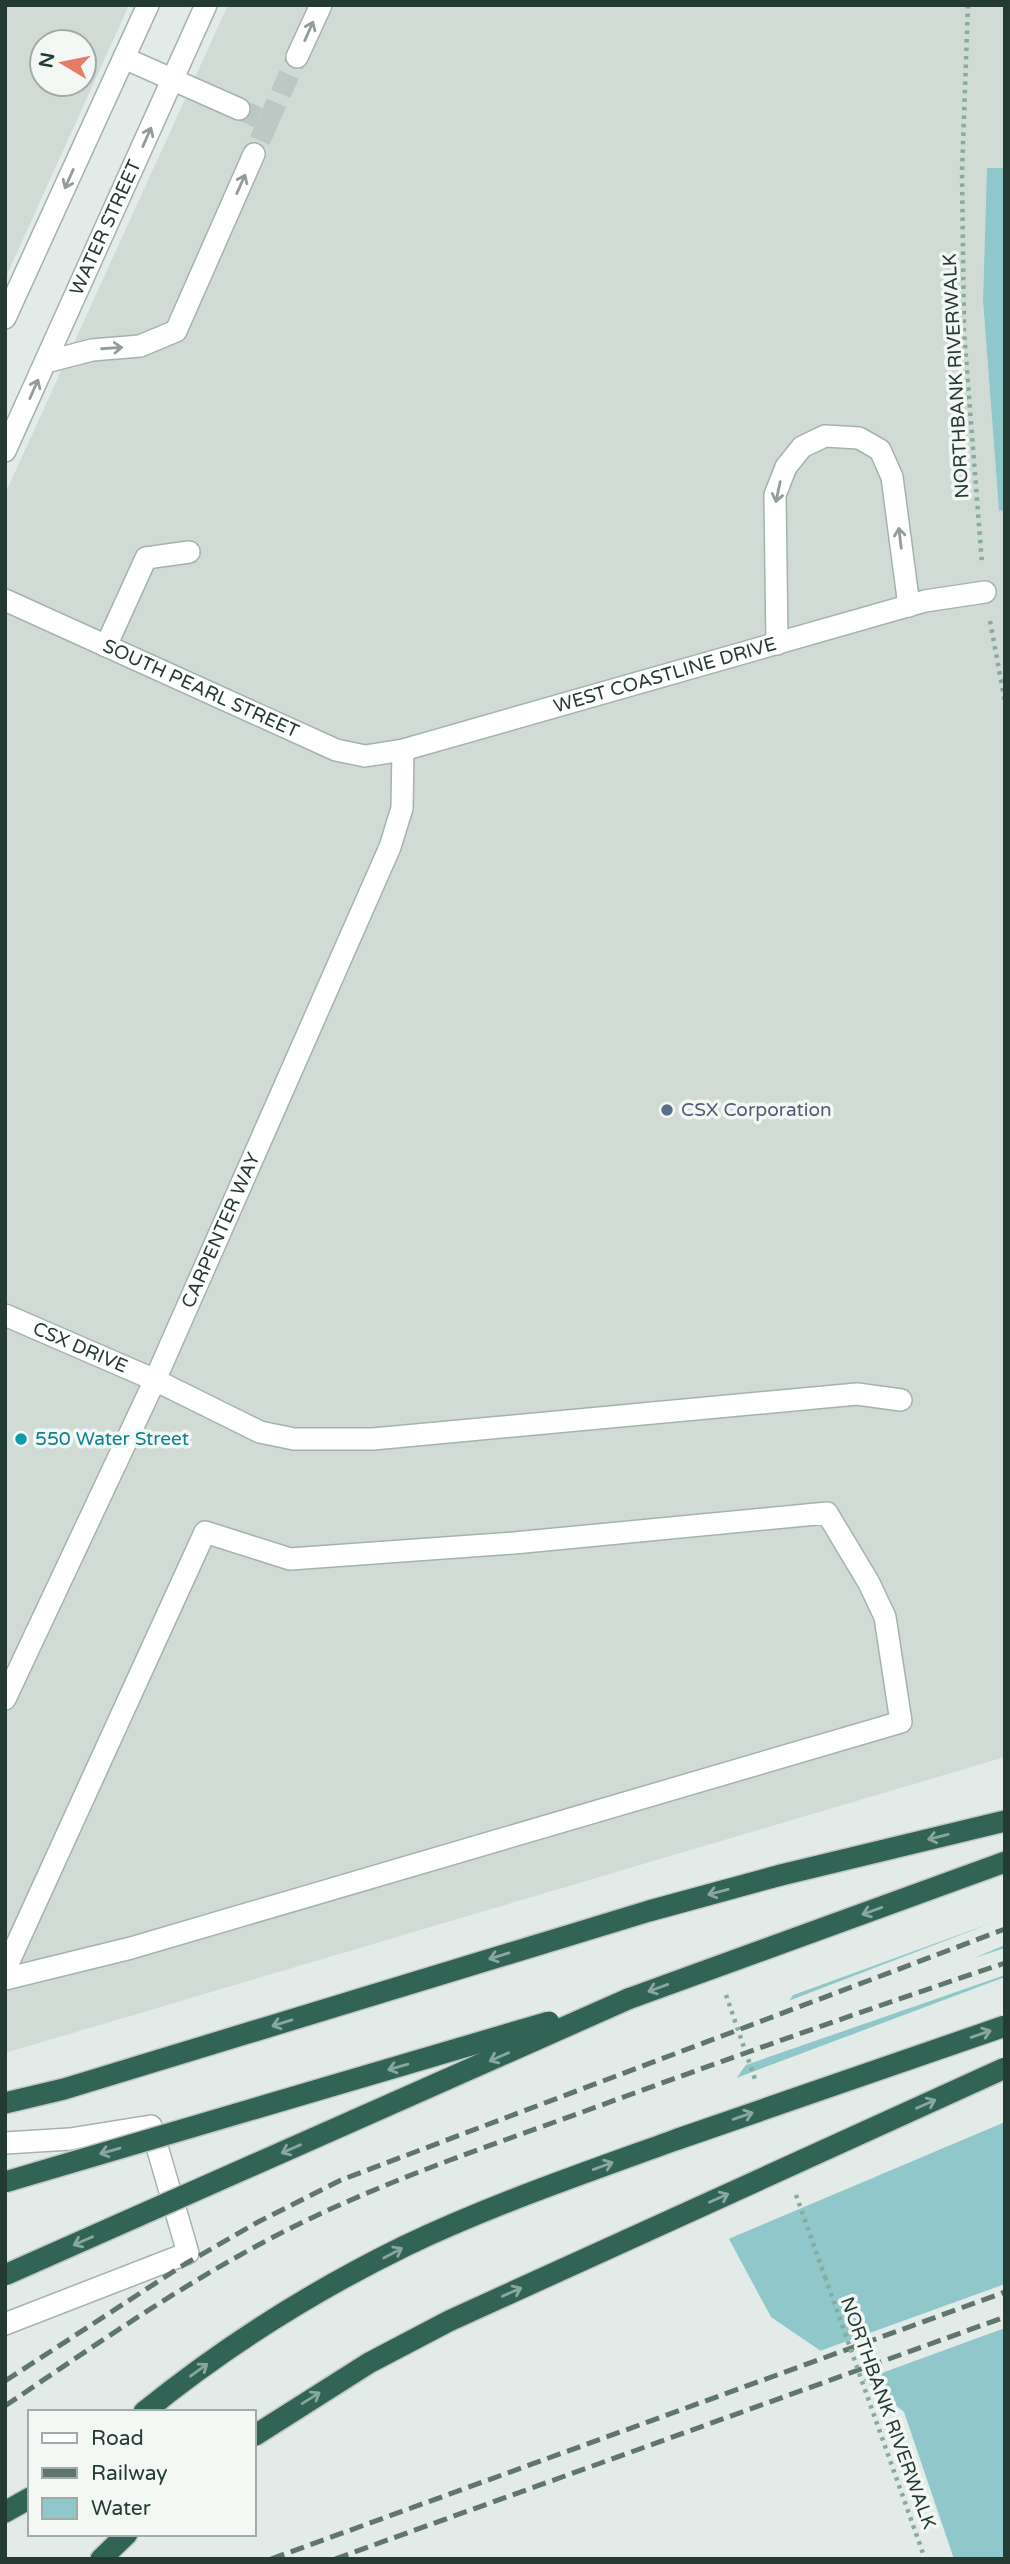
<svg xmlns="http://www.w3.org/2000/svg" width="1010" height="2564" viewBox="0 0 1010 2564" font-family="'Varela Round',sans-serif">
<style>
.built{fill:#d1dbd5;fill-rule:evenodd}
.water{fill:#8fc7cb}
.pier{fill:#e2ebe7}
.lines{fill:none;stroke-linecap:round;stroke-linejoin:round}
.minor-tunnel{stroke:#bcc8c3;stroke-width:21;stroke-dasharray:21 10;stroke-linecap:butt}
.minor-casing{stroke:#a5b3ad;stroke-width:24}
.highway-casing{stroke:#c2c8c6;stroke-width:24}
.path{stroke:#86ac9d;stroke-width:4.5;stroke-dasharray:3.5 5;stroke-linecap:butt}
.minor{stroke:#fff;stroke-width:21}
.highway{stroke:#326456;stroke-width:21}
.rail{stroke:#5e766e;stroke-width:5;stroke-dasharray:14 7;stroke-linecap:butt}
.highway-bridge-casing{stroke:#c2c8c6;stroke-width:24;stroke-linecap:butt}
.path-bridge{stroke:#86ac9d;stroke-width:4.5;stroke-dasharray:3.5 5;stroke-linecap:butt}
.highway-bridge{stroke:#326456;stroke-width:21}
.oneway{stroke:#929d99}
.oneway2{stroke:#89a79e}
.service-dot{fill:#5c6f8a;stroke:#f3f8f5;stroke-width:2.5}
.culture-dot{fill:#0f9aa8;stroke:#f3f8f5;stroke-width:2.5}
.labels{text-anchor:middle;dominant-baseline:central;stroke-width:7;stroke-linejoin:round;paint-order:stroke}
.street-label{font-size:19px;fill:#243b33;stroke:#f3f8f5}
.service-label{font-size:19px;fill:#4e5e75;stroke:#f3f8f5;text-anchor:start}
.culture-label{font-size:19px;fill:#0d838f;stroke:#f3f8f5;text-anchor:start}
</style>
<rect width="100%" height="100%" fill="#e2ebe7"/>
<g class="built">
<path d="M5,5H129L5,279ZM42,42H84V84H42Z"/>
<polygon points="228,5 1005,5 1005,168 987,169 983,300 999,511 1005,510 1005,1757 5,2053 5,494"/>
</g>
<g class="water">
<polygon points="987,168 1005,168 1005,510 999,511 983,300"/>
<polygon points="1005,1894 1005,2559 954,2559 904,2412 878,2390 771,2317 729,2239 721,2163 732,2085 802,1982"/>
</g>
<g class="pier">
<polygon points="1005,1891 1005,1945 974,1958 1005,1948 1005,1975 740,2067 783,2003 994,1922 788,1997 800,1979"/>
<polygon points="1005,1977 1005,2122 726,2240 718,2163 728,2085 731,2080"/>
<polygon points="1005,2284 1005,2328 860,2381 817,2352"/>
</g>
<g class="lines">
<g class="minor-tunnel">
<polyline points="239,109 268,122 254,154"/>
<polyline points="268,122 297,57"/>
</g>
<g class="minor-casing">
<g id="minor">
<polyline points="297,57 321,5"/>
<polyline points="124,58 239,109"/>
<polyline points="5,318 148,5"/>
<polyline points="46,362 92,350 140,346 176,331 254,154"/>
<path id="s1" d="M5,451L206,5"/>
<path id="s2" d="M5,600L336,750L365,756L403,750L925,601L985,592"/>
<polyline points="777,644 775,495 786,467 802,447 825,436 859,438 880,450 892,477 909,606"/>
<polyline points="106,646 146,558 189,552"/>
<path id="s3" d="M5,1315L155,1380L260,1432L294,1439H373L857,1394L901,1400"/>
<path id="s4" d="M5,1699L155,1380L390,847L402,808L403,750"/>
<polyline points="5,1970 205,1532 290,1559 514,1543 827,1513 869,1583 885,1617 901,1722 131,1948 5,1979"/>
<polyline points="5,2143 70,2139 151,2126 188,2253 5,2324"/>
</g>
</g>
<g class="highway-casing">
<g id="highway">
<polyline points="628,1999 1005,1862"/>
<polyline points="5,2103 64,2089 649,1911 781,1875 1005,1821"/>
<path d="M144,2412C224,2347 313,2291 405,2246C493,2204 587,2172 678,2139"/>
<polyline points="5,2512 30,2498"/>
<polyline points="101,2559 127,2534"/>
</g>
</g>
<g class="path">
<polyline points="968,5 962,172 964,332 982,564"/>
<polyline points="990,621 1005,702"/>
<polyline points="726,1995 756,2082"/>
<polyline points="796,2195 825,2277"/>
</g>
<use href="#minor" class="minor"/>
<use href="#highway" class="highway"/>
<g class="rail">
<polyline points="5,2381 185,2264 258,2222 341,2180 1005,1929"/>
<path d="M5,2406C101,2341 197,2274 301,2223C393,2178 492,2145 588,2110C727,2059 865,2010 1005,1963"/>
<polyline points="271,2559 1005,2292"/>
<polyline points="335,2559 1005,2317"/>
</g>
<g class="highway-bridge-casing">
<g id="highway-bridge">
<polyline points="678,2139 1005,2026"/>
<polyline points="5,2182 549,2022"/>
<polyline points="5,2275 628,1999"/>
<polyline points="254,2436 369,2363 449,2321 1005,2068"/>
</g>
</g>
<polyline class="path-bridge" points="825,2277 925,2559"/>
<use href="#highway-bridge" class="highway-bridge"/>
</g>
<defs><path id="oneway-shaft" d="M-6 0H5M1.5-3L5.5 0L1.5 3" fill="none" stroke-width="1.6" stroke-linecap="round" stroke-linejoin="round" transform="scale(1.75)"/></defs>
<g class="oneway">
<use href="#oneway-shaft" transform="translate(309 31) rotate(-66)"/>
<use href="#oneway-shaft" transform="translate(147 137) rotate(-66)"/>
<use href="#oneway-shaft" transform="translate(69 179) rotate(114)"/>
<use href="#oneway-shaft" transform="translate(241 184) rotate(-66)"/>
<use href="#oneway-shaft" transform="translate(112 348) rotate(-4)"/>
<use href="#oneway-shaft" transform="translate(34 389) rotate(-66)"/>
<use href="#oneway-shaft" transform="translate(778 492) rotate(102)"/>
<use href="#oneway-shaft" transform="translate(900 538) rotate(-97)"/>
</g>
<g class="oneway2">
<use href="#oneway-shaft" transform="translate(938 1837) rotate(166)"/>
<use href="#oneway-shaft" transform="translate(718 1892) rotate(165)"/>
<use href="#oneway-shaft" transform="translate(872 1911) rotate(160)"/>
<use href="#oneway-shaft" transform="translate(499 1956) rotate(163)"/>
<use href="#oneway-shaft" transform="translate(658 1988) rotate(160)"/>
<use href="#oneway-shaft" transform="translate(282 2023) rotate(163)"/>
<use href="#oneway-shaft" transform="translate(981 2034) rotate(-19)"/>
<use href="#oneway-shaft" transform="translate(499 2057) rotate(156)"/>
<use href="#oneway-shaft" transform="translate(398 2067) rotate(164)"/>
<use href="#oneway-shaft" transform="translate(926 2104) rotate(-24)"/>
<use href="#oneway-shaft" transform="translate(743 2116) rotate(-19)"/>
<use href="#oneway-shaft" transform="translate(291 2149) rotate(156)"/>
<use href="#oneway-shaft" transform="translate(110 2151) rotate(164)"/>
<use href="#oneway-shaft" transform="translate(603 2166) rotate(-20)"/>
<use href="#oneway-shaft" transform="translate(719 2198) rotate(-24)"/>
<use href="#oneway-shaft" transform="translate(83 2241) rotate(156)"/>
<use href="#oneway-shaft" transform="translate(393 2253) rotate(-28)"/>
<use href="#oneway-shaft" transform="translate(512 2292) rotate(-24)"/>
<use href="#oneway-shaft" transform="translate(199 2370) rotate(-36)"/>
<use href="#oneway-shaft" transform="translate(311 2398) rotate(-32)"/>
</g>
<circle class="service-dot" cx="667" cy="1110" r="7"/>
<circle class="culture-dot" cx="21" cy="1439" r="7"/>
<g class="labels">
<g class="street-label">
<text stroke="none"><textPath href="#s1" startOffset="245">WATER STREET</textPath></text>
<text transform="translate(956 376) rotate(-93)">NORTHBANK RIVERWALK</text>
<text stroke="none"><textPath href="#s2" startOffset="704">WEST COASTLINE DRIVE</textPath></text>
<text stroke="none"><textPath href="#s2" startOffset="215">SOUTH PEARL STREET</textPath></text>
<text stroke="none"><textPath href="#s4" startOffset="516">CARPENTER WAY</textPath></text>
<text stroke="none"><textPath href="#s3" startOffset="82">CSX DRIVE</textPath></text>
<text transform="translate(888 2413) rotate(70)">NORTHBANK RIVERWALK</text>
</g>
<g class="service-label">
<text x="681" y="1110">CSX Corporation</text>
</g>
<g class="culture-label">
<text x="35" y="1439">550 Water Street</text>
</g>
</g>
<rect width="1010" height="2564" fill="none" stroke="#243b33" stroke-width="14"/>
<rect x="28" y="2410" width="228" height="126" fill="#f3f8f5" stroke="#a0aca7" stroke-width="2"/>
<rect x="42" y="2433" width="35" height="10" fill="#ffffff" stroke="#a0aca7" stroke-width="2"/>
<text x="91" y="2445" font-size="21" fill="#243b33">Road</text>
<rect x="42" y="2468" width="35" height="10" fill="#5e766e" stroke="#a0aca7" stroke-width="2"/>
<text x="91" y="2480" font-size="21" fill="#243b33">Railway</text>
<rect x="42" y="2498" width="35" height="21" fill="#8fc7cb" stroke="#a0aca7" stroke-width="2"/>
<text x="91" y="2515" font-size="21" fill="#243b33">Water</text>
<g transform="translate(63 63) rotate(280)"><circle r="33" fill="#f3f8f5" stroke="#a0aca7" stroke-width="2"/>
<path d="M0-5L12 26L0 18L-12 26Z" fill="#e67b66"/>
<text y="-10" font-size="19" font-weight="bold" text-anchor="middle" fill="#243b33">N</text>
</g>
</svg>
